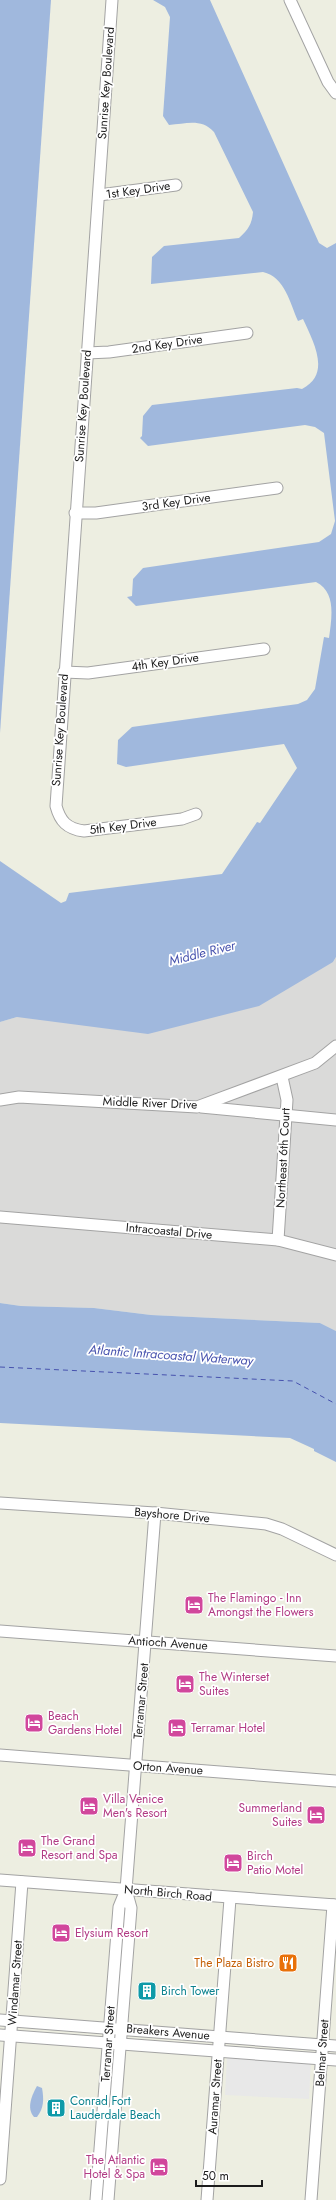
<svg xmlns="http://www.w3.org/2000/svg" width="336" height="2200" viewBox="0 0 336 2200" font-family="Jost,sans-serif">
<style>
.residential{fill:#dadad9}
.parking{fill:#e8e8e8}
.water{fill:#a0b8dd}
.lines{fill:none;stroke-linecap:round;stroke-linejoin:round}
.ferry{stroke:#4752ae;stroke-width:1;stroke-dasharray:5 4;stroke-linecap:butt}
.minor-casing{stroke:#a3a3a3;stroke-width:13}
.minor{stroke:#fff;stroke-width:11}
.labels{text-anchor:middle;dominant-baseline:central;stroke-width:3.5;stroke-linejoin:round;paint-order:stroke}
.street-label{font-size:12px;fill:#1c1c1c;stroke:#fff}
.hotel-label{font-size:12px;fill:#b23c85;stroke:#fff;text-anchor:start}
.food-label{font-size:12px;fill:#c56008;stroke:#fff;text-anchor:end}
.culture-label{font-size:12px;fill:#0d838f;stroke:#fff;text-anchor:start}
.water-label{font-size:13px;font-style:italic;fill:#4752ae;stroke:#fff}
</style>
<rect width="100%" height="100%" fill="#edeee1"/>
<polygon class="residential" points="336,957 336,1331 320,1323 151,1315 94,1308 21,1306 0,1303 0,1022 17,1017 333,962"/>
<polygon class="parking" points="227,2057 311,2061 309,2099 225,2095"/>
<g class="water">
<polygon points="0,0 51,0 0,733"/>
<path d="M153,0H210L319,243L327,248L336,243V957L333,962L259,1006L148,1034L17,1017L0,1022V861L61,903L66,901L69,893L222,874L257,822L260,823L297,768L284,744L126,767L117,764L118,740L132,727L298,704L307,700L315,689L324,637L329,638C332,616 336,592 316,582L136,606L127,597L132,596L133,579L143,568L319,542L331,534L335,521L324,433L315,427L305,425L148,446L140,438L142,436L143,416L152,405L297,388L302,389C332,374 313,341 303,319L298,321C290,303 285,277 263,272L151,284L152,257L164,246L239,238C248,230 252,224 253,212L214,132C201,118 186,124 169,125L163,116L170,17L165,7Z"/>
<polygon points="0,1303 21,1306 94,1308 151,1315 320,1323 336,1331 336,1462 314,1451 314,1449 290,1438 0,1423"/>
<path d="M37,2086L42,2088C44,2099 44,2108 37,2117H34C26,2108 32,2095 37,2086Z"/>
</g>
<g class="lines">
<polyline class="ferry" points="0,1367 293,1381 336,1404"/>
<g class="minor-casing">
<g id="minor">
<path d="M112,0L56,806C60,821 67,829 84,831L182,819L196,814"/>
<polyline points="290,0 328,82 336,93"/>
<polyline points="99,195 176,185"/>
<polyline points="87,353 109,352 247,333"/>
<polyline points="75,513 96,513 277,488"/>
<polyline points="64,672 88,673 264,649"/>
<polyline points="0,1100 19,1097 197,1107 315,1063 336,1046"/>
<polyline points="201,1107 336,1120"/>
<polyline points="0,1217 278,1240 336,1255"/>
<polyline points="278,1240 287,1100 282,1077"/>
<polyline points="0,1503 155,1513 266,1524 282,1529 336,1555"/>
<polyline points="0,1631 336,1656"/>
<polyline points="0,1755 336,1781"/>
<polyline points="0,1880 336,1905"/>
<polyline points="0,2020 336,2046"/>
<polyline points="0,2035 336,2060"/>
<polyline points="0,2179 22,1882"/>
<polyline points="96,2200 119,1907 126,1890"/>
<polyline points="108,2200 131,1908 126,1890 155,1513"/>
<polyline points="207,2200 230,1899"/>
<polyline points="311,2200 333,1905"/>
</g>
</g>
<use href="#minor" class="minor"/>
</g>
<defs>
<g id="hotel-square" transform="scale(1)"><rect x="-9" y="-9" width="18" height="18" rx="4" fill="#d1479c" stroke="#fff"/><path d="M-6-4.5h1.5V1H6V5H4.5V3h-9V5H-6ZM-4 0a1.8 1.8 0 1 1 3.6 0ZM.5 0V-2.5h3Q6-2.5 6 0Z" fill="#fff"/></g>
<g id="restaurant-square" transform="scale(1)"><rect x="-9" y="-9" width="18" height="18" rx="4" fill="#e8710a" stroke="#fff"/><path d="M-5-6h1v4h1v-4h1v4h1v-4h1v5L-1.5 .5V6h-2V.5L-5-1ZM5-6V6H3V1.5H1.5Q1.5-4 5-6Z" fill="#fff"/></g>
<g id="building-square" transform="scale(1)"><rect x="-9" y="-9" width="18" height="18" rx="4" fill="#0f9aa8" stroke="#fff"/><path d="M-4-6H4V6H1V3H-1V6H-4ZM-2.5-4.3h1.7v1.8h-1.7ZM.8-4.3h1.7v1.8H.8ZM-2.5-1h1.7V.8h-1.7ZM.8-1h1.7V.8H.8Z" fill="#fff"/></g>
</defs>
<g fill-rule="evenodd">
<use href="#hotel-square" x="194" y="1605"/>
<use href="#hotel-square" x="185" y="1684"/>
<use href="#hotel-square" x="34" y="1723"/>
<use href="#hotel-square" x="177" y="1728"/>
<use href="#hotel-square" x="89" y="1806"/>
<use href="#hotel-square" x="316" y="1815"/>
<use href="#hotel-square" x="27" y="1848"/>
<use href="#hotel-square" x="233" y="1863"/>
<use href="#hotel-square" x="61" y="1933"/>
<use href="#restaurant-square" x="288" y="1963"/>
<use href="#building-square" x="147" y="1991"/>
<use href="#building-square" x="56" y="2108"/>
<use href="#hotel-square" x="159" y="2167"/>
</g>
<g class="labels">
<g class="street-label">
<text transform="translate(106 83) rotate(-86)">Sunrise Key Boulevard</text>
<text transform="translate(138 190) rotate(-8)">1st Key Drive</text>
<text transform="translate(167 344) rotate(-8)">2nd Key Drive</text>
<text transform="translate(83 406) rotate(-86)">Sunrise Key Boulevard</text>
<text transform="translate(176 502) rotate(-8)">3rd Key Drive</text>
<text transform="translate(165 662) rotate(-8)">4th Key Drive</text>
<text transform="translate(60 730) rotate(-86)">Sunrise Key Boulevard</text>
<text transform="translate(123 826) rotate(-7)">5th Key Drive</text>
<text transform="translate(150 1103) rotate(2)">Middle River Drive</text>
<text transform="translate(283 1158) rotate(-87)">Northeast 6th Court</text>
<text transform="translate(169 1231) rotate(5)">Intracoastal Drive</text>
<text transform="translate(172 1515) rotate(5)">Bayshore Drive</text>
<text transform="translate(168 1643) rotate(4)">Antioch Avenue</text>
<text transform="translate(141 1701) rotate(-85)">Terramar Street</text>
<text transform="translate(168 1768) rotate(4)">Orton Avenue</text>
<text transform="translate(168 1893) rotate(5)">North Birch Road</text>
<text transform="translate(15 1983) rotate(-86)">Windamar Street</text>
<text transform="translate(168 2032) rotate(5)">Breakers Avenue</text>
<text transform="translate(108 2044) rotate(-86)">Terramar Street</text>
<text transform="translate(322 2053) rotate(-86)">Belmar Street</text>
<text transform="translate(215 2097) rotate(-86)">Auramar Street</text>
</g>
<g class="hotel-label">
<text x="208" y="1598">The Flamingo - Inn<tspan x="208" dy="14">Amongst the Flowers</tspan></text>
<text x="199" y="1677">The Winterset<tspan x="199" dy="14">Suites</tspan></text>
<text x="48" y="1716">Beach<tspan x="48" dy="14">Gardens Hotel</tspan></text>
<text x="191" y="1728">Terramar Hotel</text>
<text x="103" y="1799">Villa Venice<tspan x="103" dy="14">Men's Resort</tspan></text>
<text x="302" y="1808" text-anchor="end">Summerland<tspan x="302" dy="14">Suites</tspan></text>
<text x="41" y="1841">The Grand<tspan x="41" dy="14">Resort and Spa</tspan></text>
<text x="247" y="1856">Birch<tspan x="247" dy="14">Patio Motel</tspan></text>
<text x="75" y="1933">Elysium Resort</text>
<text x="145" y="2160" text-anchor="end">The Atlantic<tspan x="145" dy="14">Hotel &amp; Spa</tspan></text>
</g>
<g class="food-label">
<text x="274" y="1963">The Plaza Bistro</text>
</g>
<g class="culture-label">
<text x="161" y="1991">Birch Tower</text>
<text x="70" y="2101">Conrad Fort<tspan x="70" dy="14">Lauderdale Beach</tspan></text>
</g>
<g class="water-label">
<text transform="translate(202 953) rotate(-14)">Middle River</text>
<text transform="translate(171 1355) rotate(4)">Atlantic Intracoastal Waterway</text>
</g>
</g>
<path d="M196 2180v6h66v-6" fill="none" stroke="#1c1c1c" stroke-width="2"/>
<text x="202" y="2180" font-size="12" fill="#1c1c1c" stroke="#ffffff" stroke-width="3" paint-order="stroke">50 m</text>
</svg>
